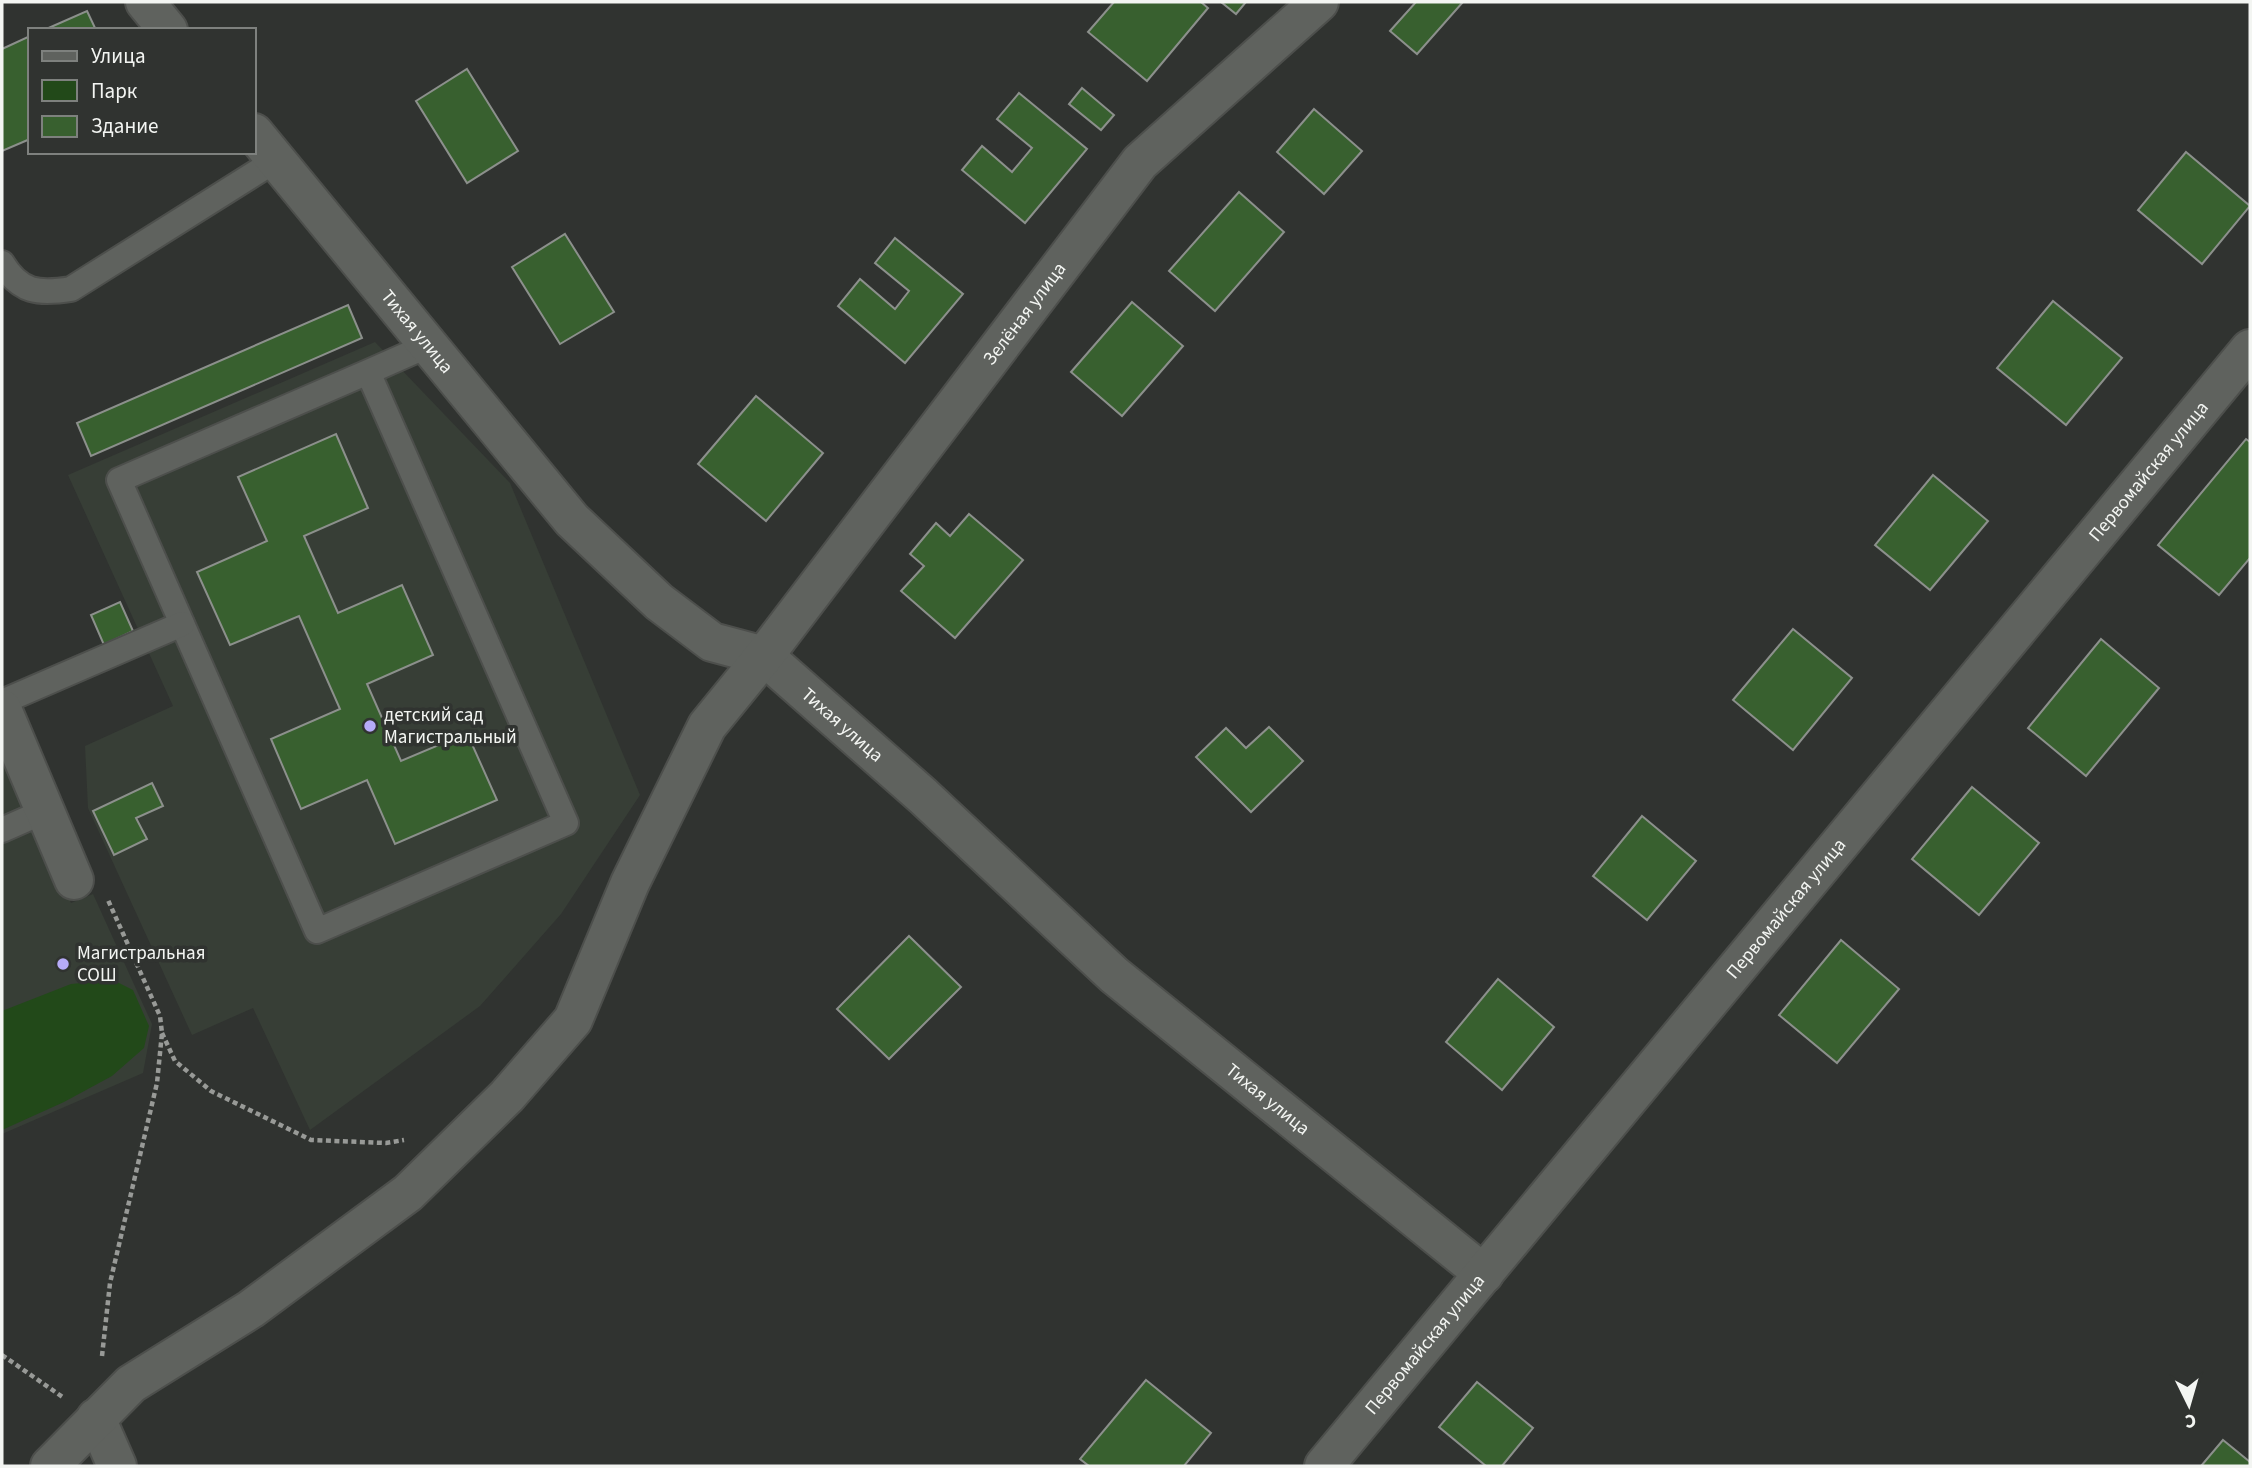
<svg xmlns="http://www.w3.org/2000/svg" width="2252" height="1468" viewBox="0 0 2252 1468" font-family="'Source Sans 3',sans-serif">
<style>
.built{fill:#373e36}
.green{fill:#224919}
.building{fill:#38602f;stroke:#8c908c;stroke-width:2}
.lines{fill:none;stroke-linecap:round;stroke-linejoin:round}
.lane-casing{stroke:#4d4f4c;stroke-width:28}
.street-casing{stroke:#4d4f4c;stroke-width:42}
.path{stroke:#989a97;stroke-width:4.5;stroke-dasharray:5 3.5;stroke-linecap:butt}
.lane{stroke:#5f625e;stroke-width:24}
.street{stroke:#5f625e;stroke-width:38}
.poi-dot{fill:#b6abf8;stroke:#303330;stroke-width:2.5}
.labels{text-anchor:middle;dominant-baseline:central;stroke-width:7;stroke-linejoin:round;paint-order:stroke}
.street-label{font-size:19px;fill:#f3f5f2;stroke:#303330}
.poi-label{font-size:19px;fill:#f3f5f2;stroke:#303330;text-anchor:start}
</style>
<rect width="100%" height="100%" fill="#303330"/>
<g class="built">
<polygon points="375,342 510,483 640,795 561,914 480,1006 310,1130 253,1008 192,1035 88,808 85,746 173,706 68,475"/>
<polygon points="2,741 71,903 93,894 152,1024 143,1073 2,1134"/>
</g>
<polygon class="green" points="113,980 133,990 149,1026 144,1048 112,1076 64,1102 2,1130 2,1011 71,984"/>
<g class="building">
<polygon points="1114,2 1201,2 1208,8 1147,81 1088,32"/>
<polygon points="1221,2 1246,2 1236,14"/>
<polygon points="1416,2 1463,2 1417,54 1390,31"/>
<polygon points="87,11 96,30 44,30"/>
<polygon points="30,36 30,139 2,151 2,49"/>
<polygon points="467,69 518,151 467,183 416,101"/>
<polygon points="1082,88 1114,115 1101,130 1069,104"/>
<polygon points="1019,93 1087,149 1025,223 962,170 982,146 1012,172 1032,148 997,119"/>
<polygon points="1314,109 1362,151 1324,194 1277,152"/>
<polygon points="2186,152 2250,206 2202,264 2138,210"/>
<polygon points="1239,192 1284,232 1215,311 1169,271"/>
<polygon points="565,234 614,312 560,344 512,267"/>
<polygon points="895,238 963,294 905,363 838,306 860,279 895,309 909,291 875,263"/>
<polygon points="2053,301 2122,358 2066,425 1997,368"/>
<polygon points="1132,302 1183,346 1122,416 1071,372"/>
<polygon points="348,305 362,338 91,456 77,423"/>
<polygon points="756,396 823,453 766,521 698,464"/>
<polygon points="336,434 368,508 304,536 338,613 402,585 433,655 367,684 401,761 467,733 497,800 395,844 367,780 301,809 271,739 340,709 299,616 230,645 197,572 267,541 238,477"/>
<polygon points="2246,439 2250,442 2250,558 2219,595 2158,545"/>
<polygon points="1933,475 1988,521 1930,590 1875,545"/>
<polygon points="969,514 1023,560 955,638 901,591 924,566 910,554 936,523 950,536"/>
<polygon points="120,602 133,631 104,645 91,615"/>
<polygon points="1793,629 1852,678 1793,750 1733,700"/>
<polygon points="2101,639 2159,688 2086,776 2028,728"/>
<polygon points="1269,727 1303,761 1251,812 1196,757 1226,728 1246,748"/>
<polygon points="152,783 163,806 136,818 147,839 114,855 93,811"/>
<polygon points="1972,787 2039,843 1979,915 1912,859"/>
<polygon points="1642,816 1696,861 1647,920 1593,876"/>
<polygon points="909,936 961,987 889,1059 837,1009"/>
<polygon points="1841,940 1899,989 1837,1063 1779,1015"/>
<polygon points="1498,979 1554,1027 1502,1090 1446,1042"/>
<polygon points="1146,1380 1211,1433 1184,1466 1089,1466 1080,1459"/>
<polygon points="1477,1382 1533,1428 1502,1466 1486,1466 1439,1427"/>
<polygon points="2223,1440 2250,1462 2250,1466 2201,1466"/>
</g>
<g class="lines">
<g class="lane-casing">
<g id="lane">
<path d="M2,263C20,293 39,294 71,289L276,160"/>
<polyline points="368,372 566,823 317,931 119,480 368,372 429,345"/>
<polyline points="2,702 182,624"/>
<polyline points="2,830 45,811"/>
</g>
</g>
<g class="street-casing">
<g id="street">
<polyline points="145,2 168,30"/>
<path id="s1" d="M254,133L572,520L659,602L712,642L764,656L923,796L1114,975L1484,1274"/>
<polyline points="2,709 74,880"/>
<polyline points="96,1418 117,1466"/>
<path id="s2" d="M50,1466L131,1384L251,1309L408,1193L507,1096L573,1020L630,883L707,726L764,656L1140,162L1319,2"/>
<path id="s3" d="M1324,1466L2250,349"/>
</g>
</g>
<g class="path">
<polyline points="162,1033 175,1061 211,1091 311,1140 386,1143 404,1140"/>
<polyline points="2,1355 64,1398"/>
<polyline points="102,1356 110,1283 157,1083 162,1033 160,1016 108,900"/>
</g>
<use href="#lane" class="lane"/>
<use href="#street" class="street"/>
</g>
<g class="poi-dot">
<circle cx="370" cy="726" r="7"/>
<circle cx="63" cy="964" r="7"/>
</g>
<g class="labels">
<g class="street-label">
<text stroke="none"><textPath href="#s2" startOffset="1535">Зелёная улица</textPath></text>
<text stroke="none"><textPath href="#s1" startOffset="257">Тихая улица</textPath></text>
<text stroke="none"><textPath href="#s3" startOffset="1292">Первомайская улица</textPath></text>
<text stroke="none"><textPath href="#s1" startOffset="845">Тихая улица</textPath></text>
<text stroke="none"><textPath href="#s3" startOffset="724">Первомайская улица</textPath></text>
<text stroke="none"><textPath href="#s1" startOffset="1412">Тихая улица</textPath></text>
<text stroke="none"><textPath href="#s3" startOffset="158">Первомайская улица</textPath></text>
</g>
<g class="poi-label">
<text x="384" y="715">детский сад<tspan x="384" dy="22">Магистральный</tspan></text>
<text x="77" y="953">Магистральная<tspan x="77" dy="22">СОШ</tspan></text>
</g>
</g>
<rect width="2252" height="1468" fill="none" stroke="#f3f5f2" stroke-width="7"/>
<rect x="28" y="28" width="228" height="126" fill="#303330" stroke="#7e817e" stroke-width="2"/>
<rect x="42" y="51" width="35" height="10" fill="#5f625e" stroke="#7e817e" stroke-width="2"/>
<text x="91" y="63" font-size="21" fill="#f3f5f2">Улица</text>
<rect x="42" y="80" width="35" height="21" fill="#224919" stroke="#7e817e" stroke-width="2"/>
<text x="91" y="98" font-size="21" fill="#f3f5f2">Парк</text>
<rect x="42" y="116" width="35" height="21" fill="#38602f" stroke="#7e817e" stroke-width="2"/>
<text x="91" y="133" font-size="21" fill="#f3f5f2">Здание</text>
<g transform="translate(2189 1405) rotate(175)" stroke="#303330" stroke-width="5" paint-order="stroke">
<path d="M0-5L12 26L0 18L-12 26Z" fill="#f3f5f2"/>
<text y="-10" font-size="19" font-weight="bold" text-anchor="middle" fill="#f3f5f2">С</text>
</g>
</svg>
